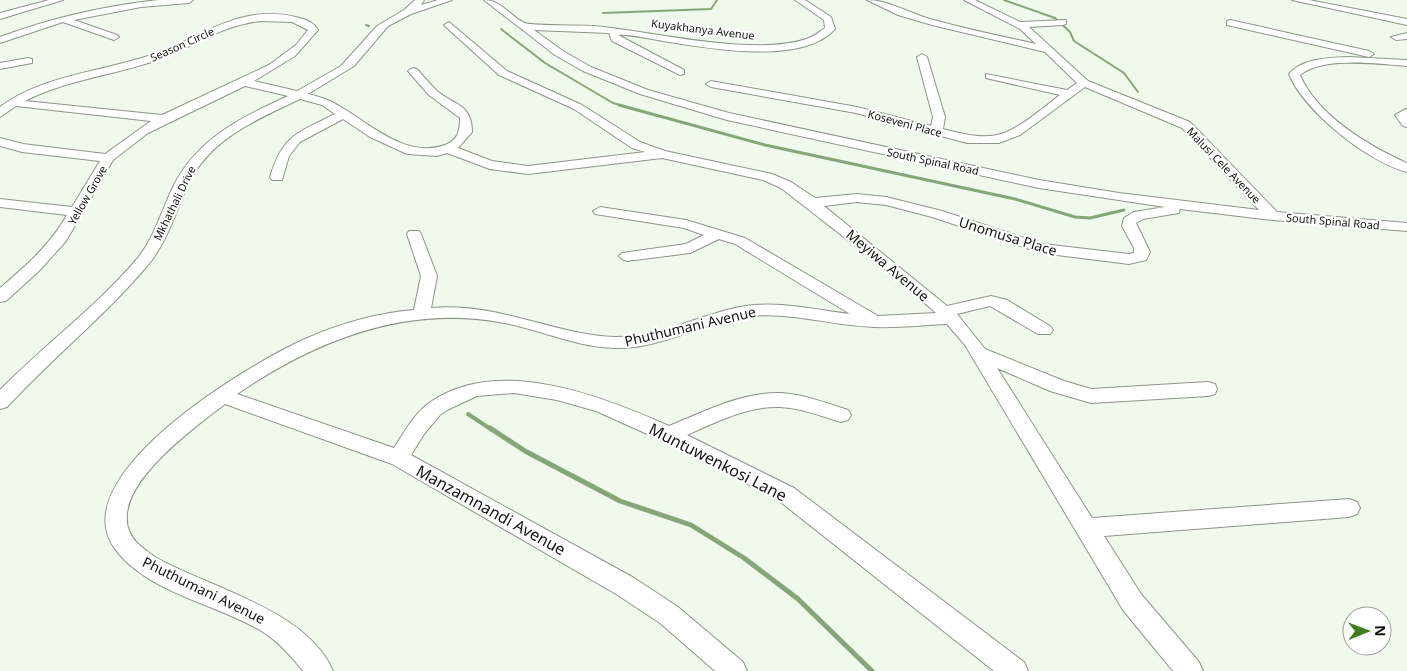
<svg xmlns="http://www.w3.org/2000/svg" width="1407" height="671" viewBox="0 0 1407 671" font-family="'Noto Sans',sans-serif">
<style>
.lines{fill:none;stroke-linecap:round;stroke-linejoin:round}
.stream-far3{stroke:#86a579;stroke-width:2}
.stream-far2{stroke:#86a579;stroke-width:3}
.stream-far1{stroke:#86a579;stroke-width:4}
.stream{stroke:#86a579;stroke-width:5}
.minor-casing{stroke:#8d9589;stroke-width:2}
.minor{fill:#fff;fill-rule:evenodd}
.labels{text-anchor:middle;dominant-baseline:central;stroke-width:4.5;stroke-linejoin:round;paint-order:stroke}
.far-street-label{font-size:11px;fill:#11140f;stroke:#fff}
.street-label{font-size:14px;fill:#11140f;stroke:#fff}
.near-street-label{font-size:16px;fill:#11140f;stroke:#fff}
</style>
<rect width="100%" height="100%" fill="#eff9ec"/>
<g class="lines">
<g class="stream-far3">
<polyline points="1004,0 1055,18 1070,32 1074,41 1124,73 1138,92"/>
<polyline points="603,13 711,9 717,0"/>
<polyline points="366,25 369,26"/>
<polyline points="501,29 545,63 613,103 623,106"/>
</g>
<polyline class="stream-far2" points="619,105 765,145 1015,199 1075,217 1090,218 1124,210"/>
<polyline class="stream-far1" points="468,414 492,430"/>
<polyline class="stream" points="490,428 525,451 620,501 691,525 744,558 798,599 872,671"/>
<g class="minor-casing">
<g id="minor">
<polygon points="49,0 63,0 0,19 0,13"/>
<path d="M158,0H193L189,3L141,7L74,20L117,35L119,37L114,40L63,22L0,43V37C51,18 104,6 158,0Z"/>
<path d="M415,0H424L421,5L438,0H452L411,14L388,26L354,66L308,94C316,96 324,98 330,101C365,118 402,160 445,145C458,140 460,131 460,118L429,95L408,71L413,68L417,69C423,76 429,83 436,90C454,106 472,103 472,132L458,148L492,161L528,166L645,152L632,148L574,109L499,75L446,27L444,25L449,22L507,71L582,105L640,142L665,151L772,174L791,182L815,198L857,194L886,197L942,211L1043,244L1129,254L1134,253V248L1122,226L1124,218L1134,212L1165,207L1039,188L727,120L640,94L583,71L555,55L484,0C502,0 510,17 525,23C532,26 582,25 594,26C651,31 756,58 809,38C815,36 820,31 825,28L824,20L795,0H805L831,17L835,29C802,66 707,48 663,41C649,39 632,34 618,35L684,70V74L680,75L612,41L609,33L534,30L563,51L591,67L648,90L729,113L1039,180L1119,193L1259,210L1182,128L1085,87L1020,135L999,143H967L856,113L711,87L706,84L711,81L857,107L931,126L933,117L917,57L922,54L927,57L945,117L943,129C960,133 979,139 997,135C1017,131 1044,107 1060,95L986,78V74L1067,90L1077,83L1045,52L932,25L898,15L867,0C888,0 909,13 930,19C965,29 1001,36 1036,44L1020,29L964,0H975L1020,22L1066,20V24L1063,25L1029,27L1088,81L1190,122L1277,212L1407,223V231L1273,220L1180,209L1179,213L1143,219L1136,223L1150,252L1146,260L1129,264L1041,253L932,217L886,205L857,202L824,206L947,306L991,296L1007,300L1050,326L1053,330L1050,334H1038L990,306L957,314L985,349L1064,381L1091,389L1208,382L1215,384L1217,389L1215,394L1208,396L1091,403L1050,391L997,368L1092,518L1349,499L1357,502L1360,508L1357,514L1349,517L1104,536L1141,594L1199,662L1203,671H1173L1123,610L965,345L947,324C923,325 898,328 875,327C831,326 786,310 743,317C700,324 658,350 614,348C576,347 541,330 504,323C407,304 316,340 237,394L394,448C405,431 415,412 432,401C500,356 602,396 669,426C704,412 741,392 780,393C803,394 826,403 848,410L851,415L848,420L841,422C821,416 801,408 780,407C747,406 717,422 687,435L794,488L1024,662L1028,671H994L778,500L683,450L596,411L557,400L514,393L477,396L447,410L440,415L424,434L411,455L634,578L678,607L743,662L747,671H715L660,623L616,594L392,464L225,404C194,428 109,488 130,533C135,544 146,550 155,557C210,588 307,610 333,671H303C291,656 279,642 263,632C218,604 143,592 113,546C66,473 251,363 305,339C339,324 376,313 414,310L421,276L407,234L409,231H419L421,234L437,276L431,308C498,302 551,334 614,337C656,338 699,315 740,307C775,300 815,310 850,314L735,244L719,239L690,253L627,261L622,259L619,256L622,253L686,244L704,235L684,228L595,214L593,211L600,207L686,220L745,238L878,316L936,313L890,273L781,188L763,180L662,158L528,174L490,169L447,153L437,156L407,154L370,137L343,119L300,142L289,156L282,180H272L270,177C283,134 298,133 335,114L322,105L300,99C256,120 209,139 188,185C175,213 167,243 147,266C104,317 52,358 7,407L0,409V390C44,345 96,307 137,259C155,237 162,209 174,185C198,138 242,117 288,96L245,86L148,133L113,160L66,241L40,270L6,301L0,302V288C26,266 50,245 67,215L0,207V199L72,207L100,161L22,152L0,146V138L23,144L105,154L151,121L16,106L0,117V107C43,75 101,72 151,55C200,39 238,3 296,17C305,20 313,21 318,30L295,56L254,81L297,91L341,66L377,26L404,10ZM260,21L292,22L308,30L296,45L269,65L162,115L25,101C68,79 116,75 160,59C198,45 217,27 260,21Z"/>
<polygon points="1292,0 1309,0 1407,19 1407,25"/>
<polygon points="1230,20 1369,51 1374,54 1369,57 1227,25 1227,21"/>
<polygon points="1407,33 1407,39 1396,40 1391,37"/>
<path d="M1348,57L1407,60V66C1377,64 1325,56 1300,75C1317,115 1368,146 1407,163V172C1368,162 1304,111 1289,74C1303,58 1328,58 1348,57Z"/>
<polygon points="28,58 32,59 32,63 0,69 0,63"/>
<polygon points="1406,109 1407,110 1407,127 1403,126 1395,115"/>
</g>
</g>
<use href="#minor" class="minor"/>
</g>
<g class="labels">
<g class="far-street-label">
<text transform="translate(703 29) rotate(7)">Kuyakhanya Avenue</text>
<text transform="translate(182 44) rotate(-24)">Season Circle</text>
<text transform="translate(905 123) rotate(15)">Koseveni Place</text>
<text transform="translate(933 161) rotate(12)">South Spinal Road</text>
<text transform="translate(1224 165) rotate(46)">Malusi Cele Avenue</text>
<text transform="translate(87 195) rotate(-60)">Yellow Grove</text>
<text transform="translate(174 203) rotate(-64)">Mkhathali Drive</text>
<text transform="translate(1333 221) rotate(5)">South Spinal Road</text>
</g>
<g class="street-label">
<text transform="translate(1008 236) rotate(17)">Unomusa Place</text>
<text transform="translate(888 265) rotate(40)">Meyiwa Avenue</text>
<text transform="translate(690 326) rotate(-13)">Phuthumani Avenue</text>
<text transform="translate(204 590) rotate(26)">Phuthumani Avenue</text>
</g>
<g class="near-street-label">
<text transform="translate(718 462) rotate(27)">Muntuwenkosi Lane</text>
<text transform="translate(491 510) rotate(29)">Manzamnandi Avenue</text>
</g>
</g>
<g transform="translate(1367 631) rotate(89)"><circle r="24" fill="#ffffff" stroke="#a0a19f"/>
<path d="M0-4L9 19L0 12L-9 19Z" fill="#3f7d1a"/>
<text y="-8" font-size="14" font-weight="bold" text-anchor="middle" fill="#11140f">N</text>
</g>
</svg>
